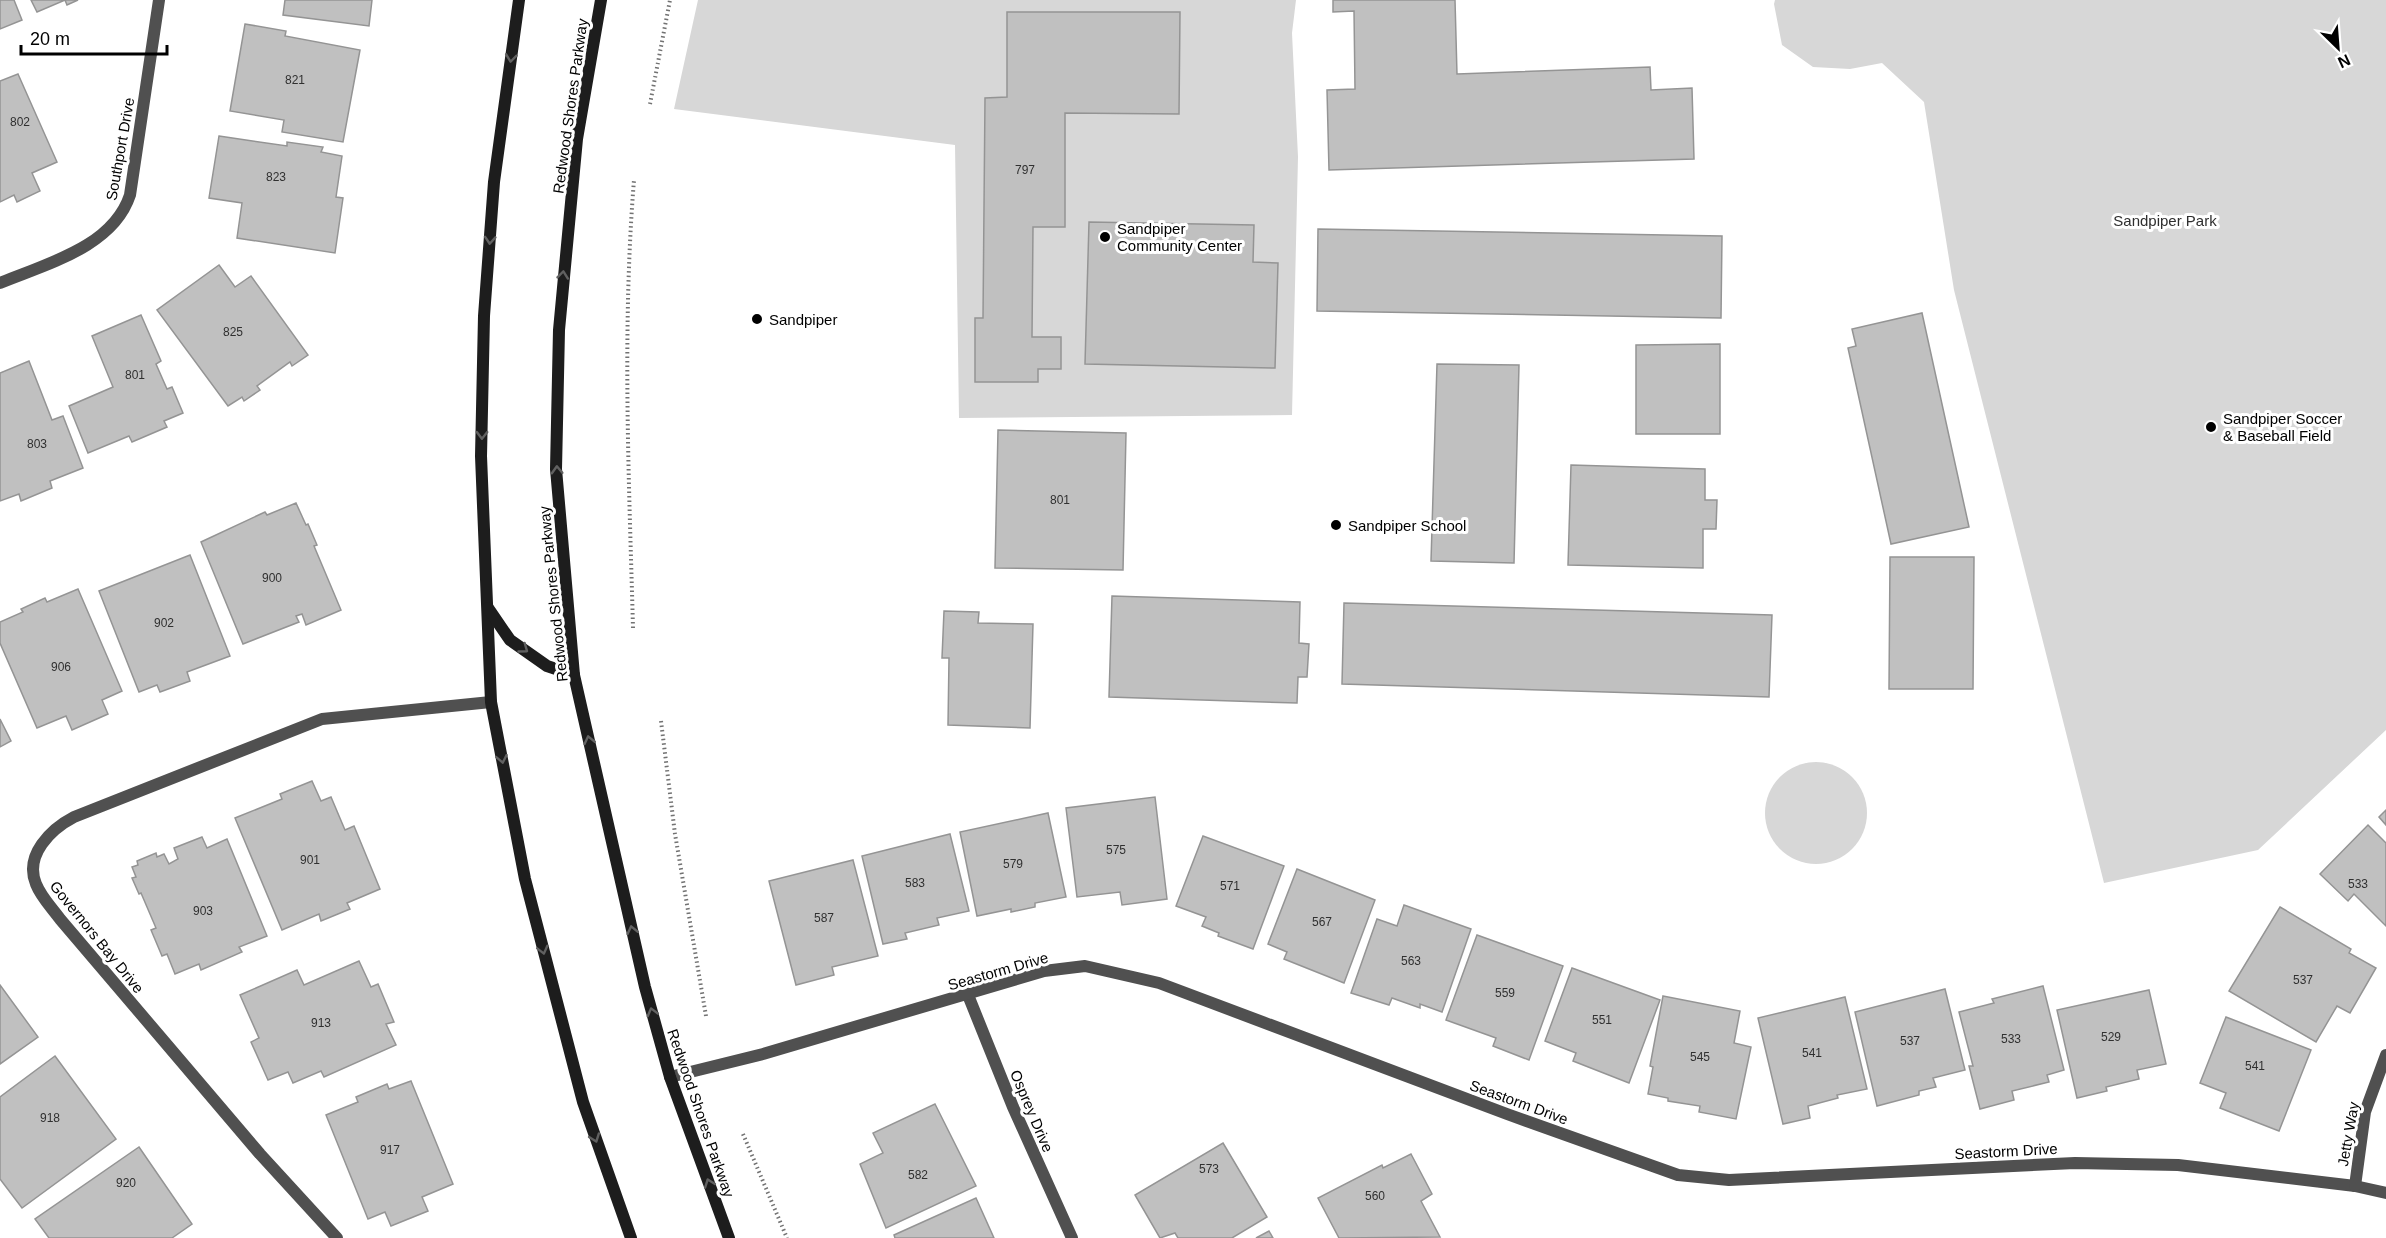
<svg xmlns="http://www.w3.org/2000/svg" width="2386" height="1238" viewBox="0 0 2386 1238" font-family="Arial,sans-serif">
<style>
.green{fill:#d7d7d7}
.building{fill:#c0c0c0;stroke:#949494;stroke-width:1.5}
.lines{fill:none;stroke-linecap:round;stroke-linejoin:round}
.path{stroke:#727272;stroke-width:4;stroke-dasharray:1.5 3;stroke-linecap:butt}
.street{stroke:#505050;stroke-width:12}
.secondary{stroke:#1d1d1d;stroke-width:12}
.oneway{stroke:#616161}
.poi-dot{fill:#000;stroke:#fff;stroke-width:2}
.labels{text-anchor:middle;dominant-baseline:central;stroke-width:6;stroke-linejoin:round;paint-order:stroke}
.number-label{font-size:12px;fill:#303030}
.street-label{font-size:15px;fill:#000;stroke:#fff}
.park-label{font-size:15px;fill:#2e2e2e;stroke:#fff}
.poi-label{font-size:15px;fill:#000;stroke:#fff;text-anchor:start}
</style>
<rect width="100%" height="100%" fill="#fff"/>
<g class="green">
<polygon points="698,0 1296,0 1292,33 1298,157 1292,415 959,418 955,145 674,109"/>
<polygon points="1775,0 2386,0 2386,730 2258,850 2104,883 1954,290 1924,102 1882,63 1850,69 1813,67 1782,45 1774,4"/>
<circle cx="1816" cy="813" r="51"/>
</g>
<g class="building">
<polygon points="0,0 14,0 22,20 0,29"/>
<polygon points="31,0 78,0 67,5 65,0 37,12"/>
<polygon points="285,0 372,0 369,26 283,15"/>
<polygon points="1333,0 1455,0 1457,74 1650,67 1651,90 1692,88 1694,159 1329,170 1327,90 1355,89 1354,11 1333,12"/>
<polygon points="1007,12 1180,12 1179,114 1065,113 1065,227 1033,227 1032,337 1061,337 1061,369 1038,369 1038,382 975,382 975,318 983,318 985,98 1007,97"/>
<polygon points="245,24 286,31 285,36 360,50 343,142 282,132 284,120 230,111"/>
<polygon points="18,74 57,162 32,173 40,191 17,202 14,195 0,202 0,81"/>
<polygon points="219,136 287,146 287,142 323,147 321,152 342,156 336,197 343,198 335,253 237,238 242,203 209,198"/>
<polygon points="1089,222 1254,225 1253,262 1278,263 1275,368 1085,364"/>
<polygon points="1318,229 1722,236 1721,318 1317,311"/>
<polygon points="219,265 235,287 251,276 308,355 292,366 290,362 257,386 260,390 244,401 242,397 228,406 157,310"/>
<polygon points="1922,313 1969,527 1891,544 1848,348 1856,346 1852,329"/>
<polygon points="141,315 161,361 156,364 167,389 172,387 183,413 164,421 167,427 132,442 129,436 88,453 69,406 113,387 92,336"/>
<polygon points="1720,344 1720,434 1636,434 1636,345"/>
<polygon points="29,361 52,420 63,416 83,468 50,481 52,488 21,501 19,494 0,501 0,373"/>
<polygon points="1437,364 1519,365 1514,563 1431,561"/>
<polygon points="998,430 1126,433 1123,570 995,568"/>
<polygon points="1571,465 1705,469 1705,500 1717,500 1716,529 1703,529 1703,568 1568,565"/>
<polygon points="296,503 306,525 308,524 317,545 314,546 341,610 306,625 302,614 296,616 299,622 243,644 201,542 265,512 267,515"/>
<polygon points="190,555 230,656 187,672 190,681 160,692 157,685 139,692 99,591"/>
<polygon points="1890,557 1974,557 1973,689 1889,689"/>
<polygon points="78,589 122,691 102,700 108,714 72,730 66,716 37,728 0,643 0,622 23,612 21,609 45,598 47,602"/>
<polygon points="1112,596 1300,602 1299,643 1309,644 1307,677 1298,677 1297,703 1109,697"/>
<polygon points="1344,603 1772,615 1769,697 1342,684"/>
<polygon points="944,611 979,612 978,623 1033,624 1030,728 948,725 949,658 942,658"/>
<polygon points="0,719 11,741 0,747"/>
<polygon points="312,781 321,801 331,797 345,830 354,826 380,889 347,903 350,909 321,921 319,914 282,930 235,818 282,799 280,794"/>
<polygon points="1155,797 1167,899 1122,905 1120,892 1077,897 1066,808"/>
<polygon points="2386,810 2386,825 2379,817"/>
<polygon points="1048,813 1066,897 1035,903 1035,907 1011,912 1011,909 977,916 960,832"/>
<polygon points="2368,825 2386,843 2386,926 2354,894 2348,901 2320,874"/>
<polygon points="950,834 969,911 937,918 939,925 905,933 907,939 883,944 862,856"/>
<polygon points="1203,836 1284,866 1253,949 1218,936 1219,933 1202,926 1206,917 1176,906"/>
<polygon points="202,837 207,848 227,839 267,936 239,947 242,952 201,970 199,964 175,974 167,954 162,956 151,930 156,928 141,893 139,894 132,878 136,877 132,867 138,865 137,861 156,853 157,857 164,854 169,864 178,859 174,848"/>
<polygon points="853,860 878,956 832,967 834,975 796,985 769,881"/>
<polygon points="1297,869 1375,900 1344,983 1284,959 1287,952 1268,944"/>
<polygon points="1404,905 1471,929 1442,1012 1420,1004 1420,1008 1392,998 1389,1005 1351,993 1377,919 1397,926"/>
<polygon points="2280,907 2351,949 2349,953 2376,968 2350,1013 2337,1006 2316,1042 2229,991"/>
<polygon points="1477,935 1563,966 1529,1060 1493,1046 1496,1038 1446,1020"/>
<polygon points="359,961 371,987 378,984 394,1022 386,1024 396,1045 324,1077 321,1071 293,1083 288,1072 268,1080 251,1042 259,1038 240,995 297,970 304,985"/>
<polygon points="1572,968 1660,1000 1629,1083 1573,1061 1576,1053 1545,1041"/>
<polygon points="0,985 38,1037 0,1064"/>
<polygon points="2043,986 2064,1070 2047,1075 2049,1082 2012,1091 2014,1100 1980,1109 1969,1066 1973,1066 1959,1012 1994,1003 1992,999"/>
<polygon points="1945,989 1965,1070 1933,1078 1936,1087 1919,1091 1919,1095 1877,1106 1855,1012"/>
<polygon points="2149,990 2166,1064 2137,1070 2139,1079 2106,1087 2107,1091 2077,1098 2057,1010"/>
<polygon points="1663,996 1740,1011 1734,1043 1751,1047 1736,1119 1699,1112 1700,1106 1668,1101 1668,1098 1648,1094 1653,1067 1650,1066"/>
<polygon points="1845,997 1867,1089 1837,1095 1838,1098 1808,1106 1810,1118 1783,1124 1758,1018"/>
<polygon points="2226,1017 2311,1050 2279,1131 2220,1108 2226,1093 2200,1083"/>
<polygon points="55,1056 116,1139 22,1208 0,1179 0,1097"/>
<polygon points="411,1081 453,1184 422,1197 428,1211 391,1226 385,1212 368,1219 326,1115 358,1102 356,1097 387,1084 389,1089"/>
<polygon points="935,1104 976,1186 886,1228 860,1164 883,1153 873,1133"/>
<polygon points="1223,1143 1267,1217 1232,1238 1178,1238 1175,1233 1160,1238 1135,1195"/>
<polygon points="139,1147 192,1224 172,1238 49,1238 35,1219"/>
<polygon points="1411,1154 1432,1194 1421,1201 1440,1237 1339,1238 1318,1198 1382,1165 1383,1168"/>
<polygon points="976,1198 994,1238 895,1238 894,1235"/>
<polygon points="1269,1231 1273,1238 1256,1238"/>
</g>
<g class="lines">
<g class="path">
<polyline points="650,104 670,0"/>
<path d="M633,628C629,479 622,329 634,180"/>
<polyline points="661,721 675,834 706,1016"/>
<polyline points="743,1134 787,1238"/>
</g>
<g class="street">
<path d="M0,283C46,264 113,247 130,195L159,0"/>
<polyline points="968,995 1013,1107 1072,1238"/>
<polyline points="670,1077 763,1054 1044,971 1085,966 1159,983 1507,1114 1678,1175 1729,1180 2075,1163 2178,1165 2355,1186 2386,1193"/>
<polyline points="2355,1186 2365,1112 2386,1055"/>
<path d="M337,1238L260,1154L60,919C52,908 41,897 36,884C24,855 51,829 74,817L322,719L491,702"/>
</g>
<g class="secondary">
<polyline points="519,0 494,182 484,316 481,456 491,702 525,879 583,1102 631,1238"/>
<polyline points="601,0 577,139 559,330 556,469 574,675 645,987 670,1077 729,1238"/>
<polyline points="488,608 510,640 547,666 574,675"/>
</g>
</g>
<defs><path id="oneway-chevron" d="M-2-3.5L2.5 0L-2 3.5" fill="none" stroke-width="1.6" stroke-linecap="round" stroke-linejoin="round" transform="scale(1.5)"/></defs>
<g class="oneway">
<use href="#oneway-chevron" transform="translate(511 58) rotate(97)"/>
<use href="#oneway-chevron" transform="translate(490 240) rotate(94)"/>
<use href="#oneway-chevron" transform="translate(563 275) rotate(-84)"/>
<use href="#oneway-chevron" transform="translate(482 435) rotate(91)"/>
<use href="#oneway-chevron" transform="translate(557 470) rotate(-92)"/>
<use href="#oneway-chevron" transform="translate(524 649) rotate(36)"/>
<use href="#oneway-chevron" transform="translate(589 740) rotate(-103)"/>
<use href="#oneway-chevron" transform="translate(502 759) rotate(79)"/>
<use href="#oneway-chevron" transform="translate(632 930) rotate(-103)"/>
<use href="#oneway-chevron" transform="translate(543 950) rotate(76)"/>
<use href="#oneway-chevron" transform="translate(652 1012) rotate(-105)"/>
<use href="#oneway-chevron" transform="translate(595 1138) rotate(70)"/>
<use href="#oneway-chevron" transform="translate(709 1183) rotate(-110)"/>
</g>
<g class="poi-dot">
<circle cx="1105" cy="237" r="6"/>
<circle cx="757" cy="319" r="6"/>
<circle cx="2211" cy="427" r="6"/>
<circle cx="1336" cy="525" r="6"/>
</g>
<g class="labels">
<g class="number-label">
<text x="295" y="80">821</text>
<text x="20" y="122">802</text>
<text x="1025" y="170">797</text>
<text x="276" y="177">823</text>
<text x="233" y="332">825</text>
<text x="135" y="375">801</text>
<text x="37" y="444">803</text>
<text x="1060" y="500">801</text>
<text x="272" y="578">900</text>
<text x="164" y="623">902</text>
<text x="61" y="667">906</text>
<text x="1116" y="850">575</text>
<text x="310" y="860">901</text>
<text x="1013" y="864">579</text>
<text x="915" y="883">583</text>
<text x="2358" y="884">533</text>
<text x="1230" y="886">571</text>
<text x="203" y="911">903</text>
<text x="824" y="918">587</text>
<text x="1322" y="922">567</text>
<text x="1411" y="961">563</text>
<text x="2303" y="980">537</text>
<text x="1505" y="993">559</text>
<text x="1602" y="1020">551</text>
<text x="321" y="1023">913</text>
<text x="2111" y="1037">529</text>
<text x="2011" y="1039">533</text>
<text x="1910" y="1041">537</text>
<text x="1812" y="1053">541</text>
<text x="1700" y="1057">545</text>
<text x="2255" y="1066">541</text>
<text x="50" y="1118">918</text>
<text x="390" y="1150">917</text>
<text x="1209" y="1169">573</text>
<text x="918" y="1175">582</text>
<text x="126" y="1183">920</text>
<text x="1375" y="1196">560</text>
</g>
<g class="street-label">
<text transform="translate(570 106) rotate(-82)">Redwood Shores Parkway</text>
<text transform="translate(120 149) rotate(-80)">Southport Drive</text>
<text transform="translate(553 594) rotate(-96)">Redwood Shores Parkway</text>
<text transform="translate(97 937) rotate(51)">Governors Bay Drive</text>
<text transform="translate(998 971) rotate(-16)">Seastorm Drive</text>
<text transform="translate(1519 1102) rotate(20)">Seastorm Drive</text>
<text transform="translate(1032 1111) rotate(67)">Osprey Drive</text>
<text transform="translate(701 1113) rotate(71)">Redwood Shores Parkway</text>
<text transform="translate(2348 1134) rotate(-80)">Jetty Way</text>
<text transform="translate(2006 1151) rotate(-3)">Seastorm Drive</text>
</g>
<g class="park-label">
<text x="2165" y="220">Sandpiper Park</text>
</g>
<g class="poi-label">
<text x="1117" y="228">Sandpiper<tspan x="1117" dy="17">Community Center</tspan></text>
<text x="769" y="319">Sandpiper</text>
<text x="2223" y="418">Sandpiper Soccer<tspan x="2223" dy="17">&amp; Baseball Field</tspan></text>
<text x="1348" y="525">Sandpiper School</text>
</g>
</g>
<g transform="translate(2338 48) rotate(155)" stroke="#ffffff" stroke-width="4.5" paint-order="stroke">
<path d="M0-4.5L10 22L0 15L-10 22Z" fill="#000000"/>
<text y="-9" font-size="16" font-weight="bold" text-anchor="middle" fill="#000000">N</text>
</g>
<path d="M21 45v9h146v-9" fill="none" stroke="#000000" stroke-width="3"/>
<text x="30" y="45" font-size="18" fill="#000000" stroke="#ffffff" stroke-width="4.5" paint-order="stroke">20 m</text>
</svg>
